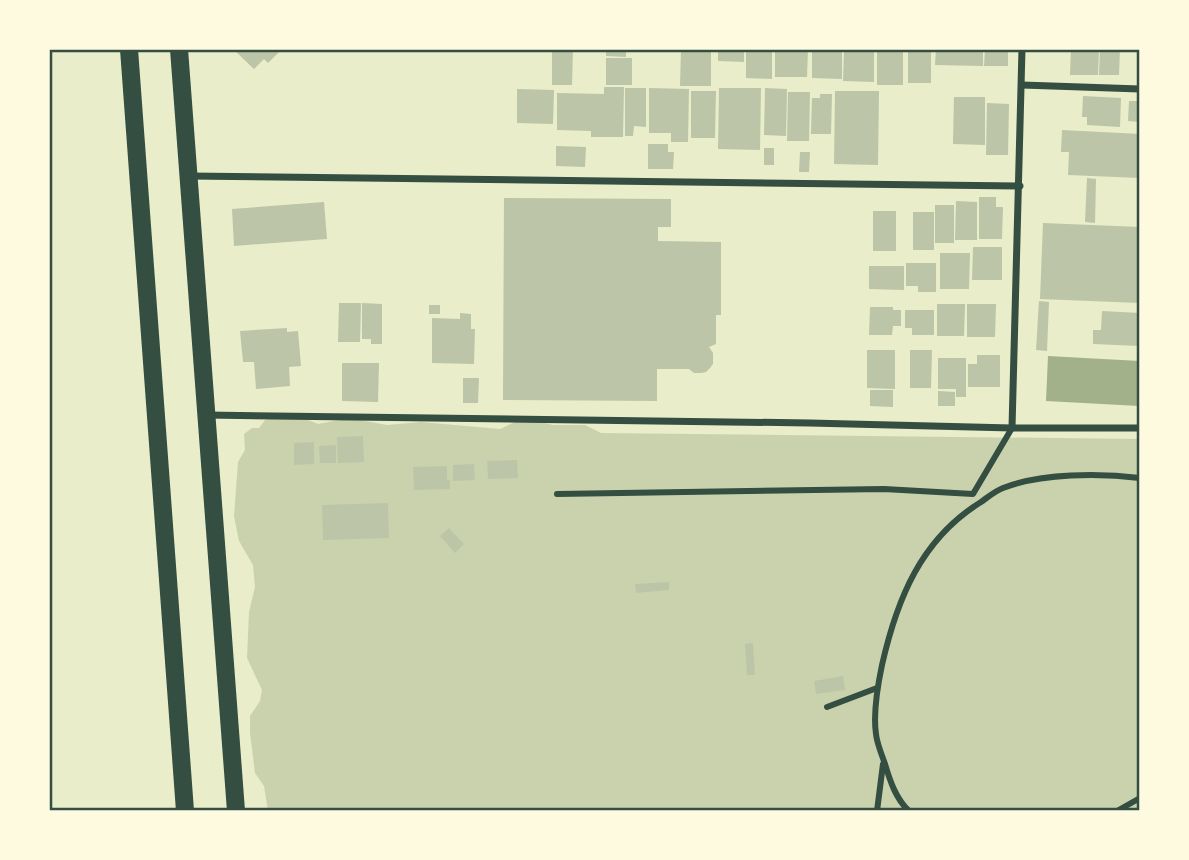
<svg xmlns="http://www.w3.org/2000/svg" width="1189" height="860" viewBox="0 0 1189 860" font-family="Commissioner,sans-serif">
<style>
.green{fill:#cad2ad}
.water{fill:#a3b18a}
.building{fill:#bcc5a7}
.lines{fill:none;stroke-linecap:round;stroke-linejoin:round}
.pedestrian{stroke:#344e41;stroke-width:6}
.minor{stroke:#344e41;stroke-width:7}
.primary{stroke:#344e41;stroke-width:18}
.neatline{fill:none;stroke:#344e41;stroke-width:2.5}
</style>
<rect width="100%" height="100%" fill="#e9edc9"/>
<polygon class="green" points="291,413 318,424 349,418 387,425 421,422 500,429 523,418 553,425 585,425 601,433 1140,439 1140,811 268,811 264,786 255,773 250,733 250,716 260,701 262,690 247,658 249,612 255,587 253,565 239,541 234,516 238,462 245,450 244,434 252,428 259,428 265,420"/>
<polygon class="water" points="1048,356 1140,361 1139,406 1046,401"/>
<g class="building">
<polygon points="233,49 282,49 268,63 264,59 254,69"/>
<rect x="489" y="49" width="28" height="3"/>
<polygon points="552,49 573,49 572,85 552,85"/>
<polygon points="606,49 626,49 626,57 606,56"/>
<polygon points="681,49 711,49 711,86 680,86"/>
<polygon points="718,49 744,49 744,62 718,61"/>
<polygon points="746,49 772,49 772,79 746,78"/>
<polygon points="775,49 808,49 807,77 775,77"/>
<polygon points="812,49 842,49 842,79 812,78"/>
<polygon points="844,49 874,49 874,82 843,81"/>
<rect x="877" y="49" width="26" height="36"/>
<rect x="908" y="49" width="23" height="34"/>
<polygon points="936,49 983,49 983,66 935,65"/>
<polygon points="985,49 1008,49 1008,66 984,66"/>
<polygon points="1071,49 1099,49 1098,75 1070,75"/>
<polygon points="1100,49 1120,49 1119,75 1099,75"/>
<rect x="606" y="58" width="26" height="27"/>
<polygon points="604,87 624,87 623,137 591,137 591,131 557,130 557,93 604,94"/>
<polygon points="625,88 646,88 646,127 634,126 633,136 625,136"/>
<polygon points="649,88 689,89 688,142 671,142 671,133 649,133"/>
<polygon points="719,88 761,88 760,150 718,149"/>
<polygon points="765,88 787,89 786,136 764,135"/>
<polygon points="517,89 554,90 553,124 517,123"/>
<polygon points="691,91 716,91 715,138 691,138"/>
<polygon points="835,91 879,91 878,165 834,164"/>
<polygon points="788,92 810,92 809,141 787,141"/>
<polygon points="820,94 832,94 831,134 811,134 812,98 820,98"/>
<polygon points="1083,96 1121,98 1120,127 1087,125 1087,117 1082,117"/>
<polygon points="954,97 985,97 985,145 953,144"/>
<polygon points="1129,101 1140,101 1140,122 1128,121"/>
<polygon points="987,103 1009,104 1008,155 986,155"/>
<polygon points="1062,130 1140,134 1140,178 1068,175 1069,152 1061,152"/>
<polygon points="648,144 668,144 668,152 674,152 673,169 648,169"/>
<polygon points="556,146 586,147 585,167 556,166"/>
<rect x="764" y="148" width="10" height="17"/>
<polygon points="800,152 810,152 809,172 799,172"/>
<polygon points="1087,178 1096,179 1095,223 1085,222"/>
<polygon points="979,197 996,197 996,207 1003,207 1002,239 979,239"/>
<polygon points="504,198 671,199 671,227 658,227 658,241 721,242 721,315 716,315 716,344 709,347 713,353 713,364 710,368 706,372 701,373 694,373 689,369 657,369 657,401 503,400"/>
<polygon points="956,201 977,202 977,240 955,240"/>
<polygon points="324,202 327,239 234,246 232,209"/>
<rect x="935" y="205" width="19" height="38"/>
<rect x="873" y="211" width="23" height="40"/>
<rect x="913" y="212" width="21" height="38"/>
<polygon points="1043,223 1140,227 1140,303 1040,299"/>
<polygon points="973,247 1002,247 1002,280 972,280"/>
<polygon points="940,253 970,253 969,289 940,289"/>
<polygon points="906,263 936,263 936,292 918,292 918,286 906,286"/>
<polygon points="869,266 904,266 904,290 869,289"/>
<polygon points="1039,301 1049,302 1047,351 1036,350"/>
<polygon points="339,303 361,303 360,342 338,342"/>
<polygon points="362,303 382,304 382,344 371,344 371,339 362,339"/>
<polygon points="937,304 965,304 964,336 937,336"/>
<polygon points="967,304 996,304 995,337 967,337"/>
<rect x="429" y="305" width="11" height="9"/>
<polygon points="870,307 893,307 893,310 901,310 901,326 893,326 892,335 869,335"/>
<polygon points="905,310 934,310 934,335 912,335 912,328 905,328"/>
<polygon points="1102,311 1140,313 1140,346 1093,344 1093,330 1101,330"/>
<polygon points="460,313 471,314 471,329 475,329 474,364 432,363 432,318 460,319"/>
<polygon points="287,328 287,332 298,331 301,366 289,367 290,386 256,389 254,362 243,362 240,331"/>
<polygon points="867,350 895,350 895,389 867,388"/>
<polygon points="910,350 932,350 931,388 910,388"/>
<polygon points="977,355 1000,355 1000,387 968,387 968,364 977,364"/>
<polygon points="938,358 966,358 966,397 956,397 956,389 938,389"/>
<polygon points="342,363 379,363 378,402 342,401"/>
<polygon points="463,378 479,378 478,403 463,403"/>
<polygon points="870,390 893,390 893,407 870,406"/>
<polygon points="938,391 955,392 955,406 938,406"/>
<polygon points="363,436 364,462 338,463 337,437"/>
<polygon points="314,442 314,464 294,465 294,443"/>
<polygon points="336,445 336,463 320,463 319,446"/>
<polygon points="517,460 518,478 488,479 487,461"/>
<polygon points="474,464 475,480 453,481 453,465"/>
<polygon points="447,466 447,480 450,480 450,489 414,490 413,467"/>
<polygon points="388,503 389,538 323,540 322,505"/>
<polygon points="449,528 464,544 455,553 440,536"/>
<polygon points="669,582 669,590 636,593 635,584"/>
<polygon points="753,643 755,675 747,675 745,644"/>
<polygon points="843,676 845,690 816,694 814,681"/>
</g>
<g class="lines">
<g class="pedestrian">
<polyline points="557,494 884,489 973,494 1012,428"/>
<polyline points="827,707 877,688"/>
<polyline points="877,811 883,764"/>
<path d="M909,811C896,799 890,781 885,764C882,755 877,744 876,734C873,714 878,684 882,665C897,599 921,539 981,502C988,497 995,491 1003,488C1041,473 1100,473 1140,478"/>
<polyline points="1117,811 1140,798"/>
</g>
<g class="minor">
<polyline points="1022,85 1140,89"/>
<polyline points="189,176 1020,186"/>
<polyline points="206,415 810,423 1012,428 1140,428"/>
<polyline points="1012,428 1022,49"/>
</g>
<g class="primary">
<polyline points="129,49 185,811"/>
<polyline points="179,49 236,811"/>
</g>
</g>
<rect width="1189" height="860" fill="none" stroke="#fefae0" stroke-width="102"/>
<rect x="51" y="51" width="1087" height="758" class="neatline"/>
</svg>
